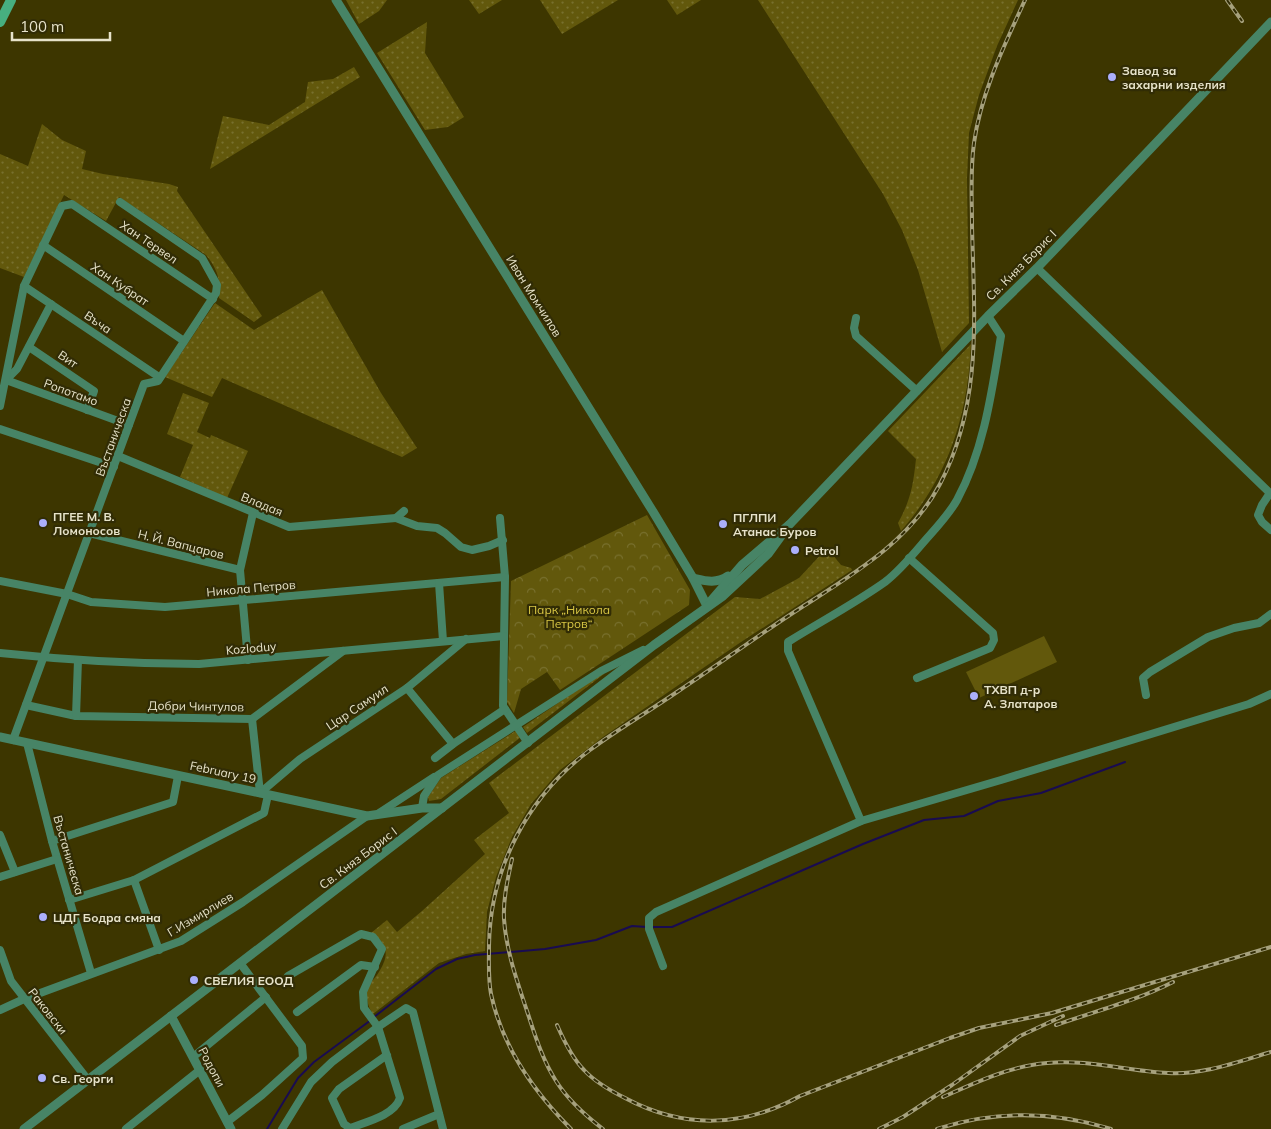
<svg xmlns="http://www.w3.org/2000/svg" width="1271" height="1129" viewBox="0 0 1271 1129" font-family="Mulish,sans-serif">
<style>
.grass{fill:url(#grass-dots)}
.park{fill:url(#park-crowns)}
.pitch{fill:#62580c}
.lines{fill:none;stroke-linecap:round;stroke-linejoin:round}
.stream{stroke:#190b51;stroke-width:2}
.minor{stroke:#478466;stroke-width:8}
.tertiary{stroke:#478466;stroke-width:9}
.secondary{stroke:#47af80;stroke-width:10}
.rail-casing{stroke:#a6a17d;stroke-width:4}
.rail{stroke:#312c05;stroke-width:2;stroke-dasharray:5.5;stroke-linecap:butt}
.poi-dot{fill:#abaffb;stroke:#312c05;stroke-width:2}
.labels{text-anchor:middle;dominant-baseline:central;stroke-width:4.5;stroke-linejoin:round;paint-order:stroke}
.poi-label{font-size:12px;font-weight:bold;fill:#e7e3ca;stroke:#312c05;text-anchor:start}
.street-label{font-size:12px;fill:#e7e3ca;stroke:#312c05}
.park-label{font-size:12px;fill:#d9c745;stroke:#312c05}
</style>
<defs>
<pattern id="grass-dots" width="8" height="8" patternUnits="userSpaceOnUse" patternTransform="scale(1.25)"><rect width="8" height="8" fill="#62580c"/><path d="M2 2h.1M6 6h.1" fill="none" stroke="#78702e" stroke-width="1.8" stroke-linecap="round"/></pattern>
<pattern id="park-crowns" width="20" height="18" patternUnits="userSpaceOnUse" patternTransform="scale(1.25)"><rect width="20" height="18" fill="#62580c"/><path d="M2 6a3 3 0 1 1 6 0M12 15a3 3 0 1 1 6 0" fill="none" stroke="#78702e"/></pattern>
</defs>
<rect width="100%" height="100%" fill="#3d3600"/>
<g class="grass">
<polygon points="346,0 387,0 379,11 359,24"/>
<polygon points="469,0 502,0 479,14"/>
<polygon points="540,0 618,0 562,34"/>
<polygon points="667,0 701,0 677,15"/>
<polygon points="758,0 1018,0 997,46 979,95 969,133 967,179 969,323 942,352 918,270 902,230 883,194"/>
<polygon points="427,22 425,53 464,117 448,127 425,130 377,53"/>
<polygon points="354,67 360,77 210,169 223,116 269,125 305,102 308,82 333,79"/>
<path d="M42,124L62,140L86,151L82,169L103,174L169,184L178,187L177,191L262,316L254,322L219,298C220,278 218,270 206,255L119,197L106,221L64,195L24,277L0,268V154L28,166Z"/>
<polygon points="322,290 381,393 417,448 402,457 222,378 212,397 165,377 215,303 254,330"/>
<path d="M971,344C968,416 948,477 901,531L898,523C911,499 913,486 916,459L888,431Z"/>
<polygon points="183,393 209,403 197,432 210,438 211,435 248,451 227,498 180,477 193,445 167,434"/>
<path d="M827,548L841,565L851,568L852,570L741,642L603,737L560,770L531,804L512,837L496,877L487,912L485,951L466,954L439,963L373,1014C368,1007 365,996 368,988C369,984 374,979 377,975C389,957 390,945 371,933L387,920L397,932L422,911L485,854L474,840L509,813L489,783L735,597L760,599L799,578Z"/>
<polygon points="602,673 604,674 527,733 523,727"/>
<polygon points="517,730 521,737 441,799 429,801 428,797 441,778"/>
</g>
<polygon class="park" points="647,515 690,590 689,605 560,690 547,672 521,689 514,713 507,702 511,581"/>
<polygon class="pitch" points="1044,636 1057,662 979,698 966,672"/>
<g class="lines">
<g class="stream">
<polyline points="652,927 672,927 863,844 924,820 964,816 998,801 1041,793 1125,762"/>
<polyline points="374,1017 436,969 457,959 475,955 545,949 596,940 632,926 647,927"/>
<polyline points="267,1129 298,1078 314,1062 371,1020"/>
</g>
<g class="minor">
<polyline points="43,245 184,341"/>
<polyline points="1037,268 1270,493 1262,505 1258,515 1262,522 1271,530"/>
<polyline points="24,286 159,377"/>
<polyline points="51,304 17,369 6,380 129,425"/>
<polyline points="856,318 854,328 856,336 917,391"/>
<polyline points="29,347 94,391 87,410"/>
<polyline points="0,406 24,286 62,206 72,204 213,299"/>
<polyline points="0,429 114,467"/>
<polyline points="118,456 289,527 396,518 404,511"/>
<polyline points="396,518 417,526 437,528 445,533 461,547 472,550 489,546 503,540"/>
<polyline points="500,518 505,577 503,706 528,743"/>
<polyline points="89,533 240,570"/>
<polyline points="909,558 993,633 994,640 990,648 917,678"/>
<polyline points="0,581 67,594 91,602 165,607 505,577"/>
<polyline points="439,583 443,641"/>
<path d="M0,653C66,660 132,664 199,664L504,636"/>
<polyline points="248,660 240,570 253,513"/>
<polyline points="407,688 453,744"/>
<polyline points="1146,695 1143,678 1150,672 1208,637 1234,628 1259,623 1271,614"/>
<polyline points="26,705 76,716 252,719 343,651"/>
<polyline points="76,716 78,660"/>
<polyline points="252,719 260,793"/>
<polyline points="13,740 144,384 158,381 216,293 217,285 202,258 120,202"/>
<polyline points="27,743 52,841 91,973"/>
<polyline points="435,758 453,744 505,709"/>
<polyline points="260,793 300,759 407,688 466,639"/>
<polyline points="422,808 424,796 438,775 601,671 643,650"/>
<polyline points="379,813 434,777"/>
<path d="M861,821L788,651V642C820,622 854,604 885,582C898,572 911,557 922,544C934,530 948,516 957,500C984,450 992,391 1001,336L988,316"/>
<polyline points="0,835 15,872"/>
<polyline points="52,841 173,802 178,776"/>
<polyline points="0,877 57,859"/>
<polyline points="134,880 159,950"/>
<polyline points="69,900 134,880 264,813 268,795"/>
<polyline points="0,950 11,981 88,1080"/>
<polyline points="663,966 649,929 649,918 656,912 861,821 1001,780 1249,704 1271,694"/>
<path d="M288,976L361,934L373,937L382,949L363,992L364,1008L378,1027L400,1098C394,1116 365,1122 350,1128L344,1124L332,1098L339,1089L387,1055"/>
<polyline points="0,1010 24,999 181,941 243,902 367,816"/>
<polyline points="297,1012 361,965 375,967"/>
<polyline points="193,1057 266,997"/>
<polyline points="227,1122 262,1095 303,1058 302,1046 240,963"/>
<polyline points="126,1129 200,1070"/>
<polyline points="282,1129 311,1082 332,1062 378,1027 406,1008 413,1012 443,1129"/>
<polyline points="403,1129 439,1114"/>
</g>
<g class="tertiary">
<polyline points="336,0 652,510 693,578 707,606"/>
<path d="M693,578C706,581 716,584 728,576"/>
<polyline points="710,602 742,565 789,525 988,316 1037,268 1271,22"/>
<polyline points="0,737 367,816 422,808 442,808"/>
<polyline points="171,1016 231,1129"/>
<polyline points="24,1129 654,645 723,596 768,554 789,525"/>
</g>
<polyline class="secondary" points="0,22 11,0"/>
<g class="rail-casing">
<g id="rail">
<polyline points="1227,0 1242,21"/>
<path d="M512,859C508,878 503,898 504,919C506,950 517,981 527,1011C535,1035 542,1059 556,1081C568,1100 586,1116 603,1129"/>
<path d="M557,1025C564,1041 572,1058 584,1070C595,1082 611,1091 625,1098C683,1129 743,1128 800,1096L950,1038L979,1028L1052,1013L1271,947"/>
<path d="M1056,1025C1096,1011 1136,1001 1173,982"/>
<path d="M943,1097C977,1082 1010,1066 1047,1063C1088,1059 1127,1071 1168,1073C1203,1075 1237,1062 1271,1052"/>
<path d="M571,1129C534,1092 502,1046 491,994C488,978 489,961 489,946C490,868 528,796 590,750C618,729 648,712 677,692C719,664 760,634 802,607C855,573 910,541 940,484C983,402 974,314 972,226C972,198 970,171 974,143C981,93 1004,46 1025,0"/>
<polyline points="879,1129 903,1117 952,1085 1020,1036 1063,1016"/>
<path d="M937,1129C995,1110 1053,1111 1111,1129"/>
</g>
</g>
<use href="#rail" class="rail"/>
</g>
<g class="poi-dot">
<circle cx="1112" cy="77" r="5"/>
<circle cx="43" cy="523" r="5"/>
<circle cx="723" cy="524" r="5"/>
<circle cx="795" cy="550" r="5"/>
<circle cx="974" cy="696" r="5"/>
<circle cx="43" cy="917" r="5"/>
<circle cx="194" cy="980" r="5"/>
<circle cx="42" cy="1078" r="5"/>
</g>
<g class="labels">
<g class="poi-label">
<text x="1122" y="70">Завод за<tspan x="1122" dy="14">захарни изделия</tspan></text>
<text x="53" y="516">ПГЕЕ М. В.<tspan x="53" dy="14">Ломоносов</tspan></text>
<text x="733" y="517">ПГЛПИ<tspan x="733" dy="14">Атанас Буров</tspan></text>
<text x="805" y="550">Petrol</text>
<text x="984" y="689">ТХВП д-р<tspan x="984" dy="14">А. Златаров</tspan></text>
<text x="53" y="917">ЦДГ Бодра смяна</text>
<text x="204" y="980">СВЕЛИЯ ЕООД</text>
<text x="52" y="1078">Св. Георги</text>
</g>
<g class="street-label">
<text transform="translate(149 242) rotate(34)">Хан Тервел</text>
<text transform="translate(1021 265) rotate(-45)">Св. Княз Борис I</text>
<text transform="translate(120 284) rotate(34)">Хан Кубрат</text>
<text transform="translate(534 296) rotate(58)">Иван Момчилов</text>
<text transform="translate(98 322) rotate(34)">Въча</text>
<text transform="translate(68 359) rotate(34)">Вит</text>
<text transform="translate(71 392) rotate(20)">Ропотамо</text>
<text transform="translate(113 437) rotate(-70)">Въстаническа</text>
<text transform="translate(262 504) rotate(22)">Владая</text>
<text transform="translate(181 544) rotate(14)">Н. Й. Вапцаров</text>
<text transform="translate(251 588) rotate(-5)">Никола Петров</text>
<text transform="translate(251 648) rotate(-5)">Kozloduy</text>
<text transform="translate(196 706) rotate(1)">Добри Чинтулов</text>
<text transform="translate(357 707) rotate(-34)">Цар Самуил</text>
<text transform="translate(223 772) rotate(12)">February 19</text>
<text transform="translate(69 855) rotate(74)">Въстаническа</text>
<text transform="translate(358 858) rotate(-37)">Св. Княз Борис I</text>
<text transform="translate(200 914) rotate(-31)">Г.Измирлиев</text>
<text transform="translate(48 1011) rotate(52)">Раковски</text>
<text transform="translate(212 1067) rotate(62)">Родопи</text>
</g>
<g class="park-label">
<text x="569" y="609">Парк „Никола<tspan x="569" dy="14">Петров“</tspan></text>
</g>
</g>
<path d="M12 32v8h98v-8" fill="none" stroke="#e7e3ca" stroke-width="2.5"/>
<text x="20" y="32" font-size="15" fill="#e7e3ca" stroke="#312c05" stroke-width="4" paint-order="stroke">100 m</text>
</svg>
